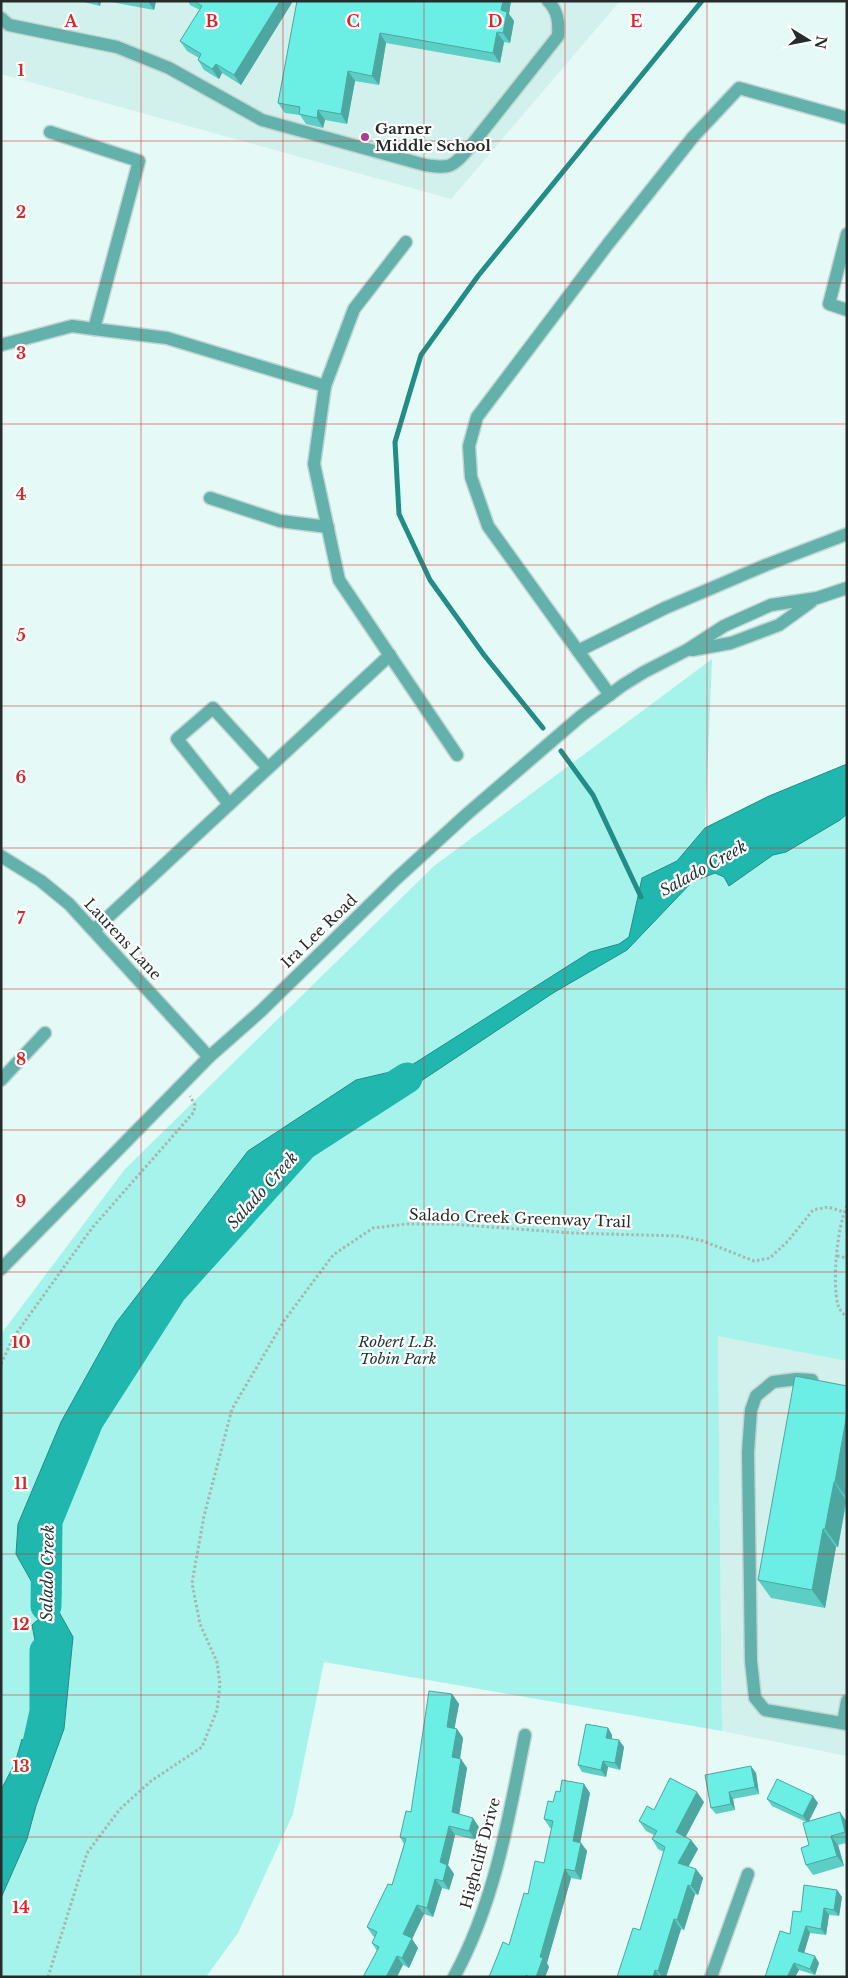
<svg xmlns="http://www.w3.org/2000/svg" width="848" height="1978" viewBox="0 0 848 1978" font-family="'Libre Baskerville',serif">
<style>
.built{fill:#d2f0ec}
.green{fill:#a6f3eb}
.water{fill:#20b7ae;stroke:#228d87}
.lines{fill:none;stroke-linecap:round;stroke-linejoin:round}
.stream{stroke:#228d87;stroke-width:5}
.river{stroke:#20b7ae;stroke-width:31}
.minor-casing{stroke:#c2d5d2;stroke-width:15}
.path{stroke:#a6b6b4;stroke-width:3;stroke-dasharray:2.5 2.5;stroke-linecap:butt}
.minor{stroke:#62b2ab;stroke-width:12}
.wall{fill:#5ccec5}
.shaded-wall{fill:#4ba7a0}
.building{fill:#6befe5;stroke:#4ba7a0}
.grid{fill:none;stroke:#d62828;stroke-width:1;stroke-opacity:0.55}
.poi-dot{fill:#ad3a93;stroke:#fff;stroke-width:2}
.labels{text-anchor:middle;dominant-baseline:central;stroke-width:4.5;stroke-linejoin:round;paint-order:stroke}
.poi-label{font-size:15px;font-weight:bold;fill:#252c2b;stroke:#fff;text-anchor:start}
.street-label{font-size:15px;fill:#252c2b;stroke:#fff}
.park-label{font-size:15px;font-style:italic;fill:#1f3734;stroke:#fff}
.water-label{font-size:16px;font-style:italic;fill:#1f3634;stroke:#fff}
.grid-label{font-size:16px;text-anchor:middle;font-weight:bold;fill:#d62828;stroke:#fff;stroke-width:4.5;stroke-linejoin:round;paint-order:stroke}
</style>
<rect width="100%" height="100%" fill="#e5faf7"/>
<g class="built">
<polygon points="1,1 620,1 451,199 1,74"/>
<polygon points="718,1335 847,1361 847,1756 722,1731"/>
</g>
<polygon class="green" points="712,659 705,827 769,796 847,764 847,1361 718,1336 722,1731 324,1662 293,1814 238,1933 206,1977 1,1977 1,1334 125,1169 434,866"/>
<polygon class="water" points="847,764 847,814 840,820 786,852 773,855 729,886 724,877 715,873 692,882 627,950 553,993 418,1083 336,1114 314,1128 251,1186 206,1242 185,1287 115,1370 94,1405 39,1523 37,1552 55,1573 61,1591 59,1612 73,1637 64,1729 36,1806 27,1839 1,1898 1,1790 15,1763 22,1739 28,1749 48,1707 32,1625 41,1617 32,1605 34,1586 16,1554 18,1524 61,1422 116,1323 248,1151 356,1080 407,1068 590,952 619,944 629,937 642,878 677,861 705,828 769,796"/>
<g class="lines">
<g class="stream">
<polyline points="543,728 484,655 430,580 399,514 395,442 421,355 478,276 702,1"/>
<polyline points="561,751 593,795 641,897"/>
</g>
<g class="river">
<polyline points="46,1606 47,1521 88,1421 172,1290 303,1145 407,1078"/>
<polyline points="1,1833 32,1770 45,1712 45,1651"/>
</g>
<g class="minor-casing">
<g id="minor">
<path d="M1,18L9,25L117,47L169,68L262,120L425,165C452,169 452,167 470,147L558,36C559,22 558,11 548,1"/>
<polyline points="847,118 739,88 693,137 608,244 477,417 469,446 471,477 488,526 578,651 665,608 766,565 847,534"/>
<polyline points="50,132 139,161 94,329"/>
<polyline points="847,234 829,304 847,310"/>
<polyline points="1,345 72,326 94,329 167,338 325,386 314,464 339,580 457,755"/>
<polyline points="325,386 354,309 406,242"/>
<polyline points="210,498 280,521 328,527"/>
<polyline points="692,650 731,643 779,625 811,602"/>
<polyline points="578,651 610,695"/>
<polyline points="229,804 177,739 213,708 268,768"/>
<polyline points="1,856 41,881 69,904 209,1057"/>
<polyline points="94,930 390,655"/>
<polyline points="1,1080 45,1033"/>
<polyline points="1,1269 209,1057 261,1011 396,879 467,814 581,716 623,685 644,672 687,650 724,626 771,605 817,598 847,588"/>
<polyline points="812,1380 797,1379 773,1382 756,1396 751,1410 748,1452 751,1661 755,1698 765,1710 847,1724"/>
<polyline points="843,1723 847,1701"/>
<path d="M454,1977C495,1902 509,1817 525,1735"/>
<polyline points="711,1977 748,1874"/>
</g>
</g>
<g class="path">
<path d="M847,1206C837,1227 832,1283 838,1305C839,1310 844,1314 847,1318"/>
<polyline points="837,1256 847,1258"/>
<polyline points="1,1364 13,1338 92,1228 194,1112 195,1105 190,1096"/>
<polyline points="48,1977 87,1853 120,1809 151,1781 202,1747 217,1710 220,1684 217,1662 200,1624 192,1583 204,1516 232,1409 284,1321 333,1255 373,1228 407,1224 451,1224 572,1233 679,1236 703,1241 754,1261 770,1258 788,1241 813,1210 828,1207 844,1212"/>
</g>
<use href="#minor" class="minor"/>
</g>
<g class="wall">
<polygon points="79,1 101,1 100,6"/>
<polygon points="106,1 156,1 154,10"/>
<polygon points="188,1 293,1 241,85 222,73 219,79 204,70 198,60 199,58 187,51 180,41 200,10 190,5"/>
<polygon points="297,1 511,1 509,14 514,21 510,43 504,42 500,63 386,43 379,85 355,81 347,124 325,120 323,128 306,124 300,115 285,113 278,103"/>
<polygon points="847,1386 847,1500 838,1547 836,1547 825,1608 771,1598 758,1580"/>
<polygon points="452,1694 459,1704 454,1729 457,1729 463,1738 460,1758 467,1768 459,1814 479,1827 476,1840 455,1835 448,1865 454,1874 449,1890 442,1888 433,1917 424,1914 412,1939 418,1948 409,1968 377,1951 372,1943 375,1937 373,1936 367,1927 392,1885 404,1844 400,1837 411,1812"/>
<polygon points="608,1728 612,1735 612,1739 624,1747 620,1770 608,1767 606,1777 582,1772 578,1765"/>
<polygon points="756,1773 759,1794 733,1799 735,1810 716,1814 711,1808 705,1775"/>
<polygon points="560,1792 590,1793 580,1842 587,1851 581,1880 571,1878 547,1963 549,1967 545,1977 489,1977 509,1945 528,1894 544,1863 552,1828 550,1828 544,1819 553,1802"/>
<polygon points="767,1799 818,1803 809,1821 847,1822 847,1843 838,1845 844,1866 813,1875 806,1865 809,1845 806,1822 772,1806"/>
<polygon points="704,1802 685,1837 691,1840 698,1849 688,1866 703,1878 698,1895 695,1894 684,1930 681,1929 666,1977 617,1977 640,1930 664,1852 658,1849 652,1839 654,1835 646,1831 639,1821 654,1810"/>
<polygon points="837,1890 842,1897 839,1916 829,1915 826,1935 810,1933 804,1953 819,1963 815,1975 799,1970 795,1977 790,1934 801,1912"/>
</g>
<g class="shaded-wall">
<polygon points="97,1 101,1 100,6"/>
<polygon points="148,1 156,1 154,10"/>
<polygon points="280,1 293,1 241,85 234,75"/>
<polygon points="503,1 511,1 509,14 514,21 510,43 503,33 501,10"/>
<polygon points="497,32 504,42 500,63 493,53"/>
<polygon points="380,33 386,43 379,85 372,76"/>
<polygon points="216,64 222,73 219,79 212,69"/>
<polygon points="348,71 355,81 347,124 341,114"/>
<polygon points="318,110 325,120 323,128 317,118"/>
<polygon points="847,1413 847,1499 835,1482"/>
<polygon points="834,1482 846,1500 838,1547 825,1529"/>
<polygon points="823,1529 836,1547 825,1608 812,1590"/>
<polygon points="452,1694 459,1704 453,1737 447,1727"/>
<polygon points="608,1728 612,1735 611,1744 606,1738"/>
<polygon points="457,1729 463,1738 459,1766 452,1757"/>
<polygon points="619,1740 624,1747 620,1770 615,1763"/>
<polygon points="461,1759 467,1768 458,1822 452,1812"/>
<polygon points="603,1761 608,1767 606,1777 601,1770"/>
<polygon points="751,1766 756,1773 759,1794 755,1787"/>
<polygon points="584,1784 590,1793 579,1849 573,1841"/>
<polygon points="697,1792 704,1802 683,1842 676,1832"/>
<polygon points="729,1792 733,1799 735,1810 731,1804"/>
<polygon points="813,1796 818,1803 808,1823 803,1816"/>
<polygon points="840,1812 847,1822 847,1834 845,1832"/>
<polygon points="473,1818 479,1827 476,1840 469,1831"/>
<polygon points="449,1826 455,1835 448,1865 454,1874 449,1890 443,1881 440,1862"/>
<polygon points="831,1836 838,1845 844,1866 837,1856"/>
<polygon points="691,1840 698,1849 685,1873 678,1863"/>
<polygon points="581,1843 587,1851 581,1880 575,1871"/>
<polygon points="565,1869 571,1878 547,1963 549,1967 545,1977 536,1977 540,1957"/>
<polygon points="696,1869 703,1878 698,1895 691,1886"/>
<polygon points="435,1879 442,1888 433,1917 427,1908"/>
<polygon points="688,1885 695,1894 684,1930 677,1920"/>
<polygon points="837,1890 842,1897 839,1916 834,1910"/>
<polygon points="417,1905 424,1914 412,1939 418,1948 409,1968 402,1958 403,1934"/>
<polygon points="824,1908 829,1915 826,1935 821,1929"/>
<polygon points="674,1919 681,1929 666,1977 662,1977 658,1971"/>
<polygon points="806,1926 810,1933 803,1957 798,1951"/>
<polygon points="397,1956 403,1965 397,1977 386,1977"/>
<polygon points="815,1956 819,1963 815,1975 810,1969"/>
<polygon points="794,1963 799,1970 795,1977 787,1977"/>
<polygon points="655,1970 660,1977 653,1977"/>
</g>
<g class="building">
<polygon points="194,1 280,1 234,75 216,64 212,69 198,60 201,54 180,41 202,6"/>
<polygon points="297,1 503,1 501,10 507,12 503,33 497,32 493,53 380,33 372,76 348,71 341,114 318,110 317,118 299,114 300,107 278,103"/>
<polygon points="795,1376 847,1386 847,1413 835,1482 834,1482 825,1529 823,1529 812,1590 758,1580"/>
<polygon points="429,1691 452,1694 447,1727 457,1729 452,1757 461,1759 452,1812 473,1818 469,1831 449,1826 440,1862 447,1865 443,1881 435,1879 427,1908 417,1905 403,1934 412,1938 402,1958 397,1956 386,1977 363,1977 379,1947 372,1943 377,1932 367,1927 388,1884 392,1885 406,1839 400,1837 406,1811 411,1812"/>
<polygon points="586,1724 608,1728 606,1738 619,1740 615,1763 603,1761 601,1770 578,1765"/>
<polygon points="751,1766 755,1787 729,1792 731,1804 711,1808 705,1775"/>
<polygon points="670,1778 697,1792 676,1832 691,1840 678,1863 696,1869 691,1886 688,1885 677,1920 674,1919 658,1971 655,1970 653,1977 617,1977 633,1928 640,1930 665,1847 652,1839 657,1831 639,1821 647,1806 654,1810"/>
<polygon points="777,1779 813,1796 803,1816 767,1799"/>
<polygon points="562,1780 584,1784 573,1841 581,1843 575,1871 565,1869 540,1957 543,1958 536,1977 529,1977 526,1975 525,1977 489,1977 503,1942 509,1945 524,1893 528,1894 535,1861 544,1863 553,1821 544,1819 548,1801 553,1802 556,1791 560,1792"/>
<polygon points="840,1812 845,1832 831,1836 837,1856 806,1865 801,1848 809,1845 803,1823"/>
<polygon points="804,1885 837,1890 834,1910 824,1908 821,1929 806,1926 798,1951 815,1956 810,1969 794,1963 787,1977 765,1977 780,1931 790,1934 793,1911 801,1912"/>
</g>
<path class="grid" d="M141,1V1977M283,1V1977M424,1V1977M565,1V1977M707,1V1977M1,141H847M1,283H847M1,424H847M1,565H847M1,706H847M1,848H847M1,989H847M1,1130H847M1,1272H847M1,1413H847M1,1554H847M1,1695H847M1,1837H847"/>
<circle class="poi-dot" cx="365" cy="137" r="5"/>
<g class="labels">
<g class="poi-label">
<text x="375" y="128">Garner<tspan x="375" dy="17">Middle School</tspan></text>
</g>
<g class="street-label">
<text transform="translate(319 931) rotate(-44)">Ira Lee Road</text>
<text transform="translate(123 939) rotate(47)">Laurens Lane</text>
<text transform="translate(520 1218) rotate(2)">Salado Creek Greenway Trail</text>
<text transform="translate(480 1853) rotate(-75)">Highcliff Drive</text>
</g>
<g class="park-label">
<text x="398" y="1341">Robert L.B.<tspan x="398" dy="17">Tobin Park</tspan></text>
</g>
<g class="water-label">
<text transform="translate(703 868) rotate(-29)">Salado Creek</text>
<text transform="translate(262 1190) rotate(-48)">Salado Creek</text>
<text transform="translate(47 1573) rotate(-89)">Salado Creek</text>
</g>
</g>
<g class="grid-label">
<text x="71" y="27">A</text>
<text x="212" y="27">B</text>
<text x="353" y="27">C</text>
<text x="495" y="27">D</text>
<text x="636" y="27">E</text>
<text x="21" y="76">1</text>
<text x="21" y="218">2</text>
<text x="21" y="359">3</text>
<text x="21" y="500">4</text>
<text x="21" y="641">5</text>
<text x="21" y="783">6</text>
<text x="21" y="924">7</text>
<text x="21" y="1065">8</text>
<text x="21" y="1207">9</text>
<text x="21" y="1348">10</text>
<text x="21" y="1489">11</text>
<text x="21" y="1630">12</text>
<text x="21" y="1772">13</text>
<text x="21" y="1913">14</text>
</g>
<rect width="848" height="1978" fill="none" stroke="#252c2b" stroke-width="5"/>
<g transform="translate(808 40) rotate(100)" stroke="#ffffff" stroke-width="4" paint-order="stroke">
<path d="M0-4L9 19L0 12L-9 19Z" fill="#252c2b"/>
<text y="-8" font-size="14" font-weight="bold" text-anchor="middle" fill="#252c2b">N</text>
</g>
</svg>
